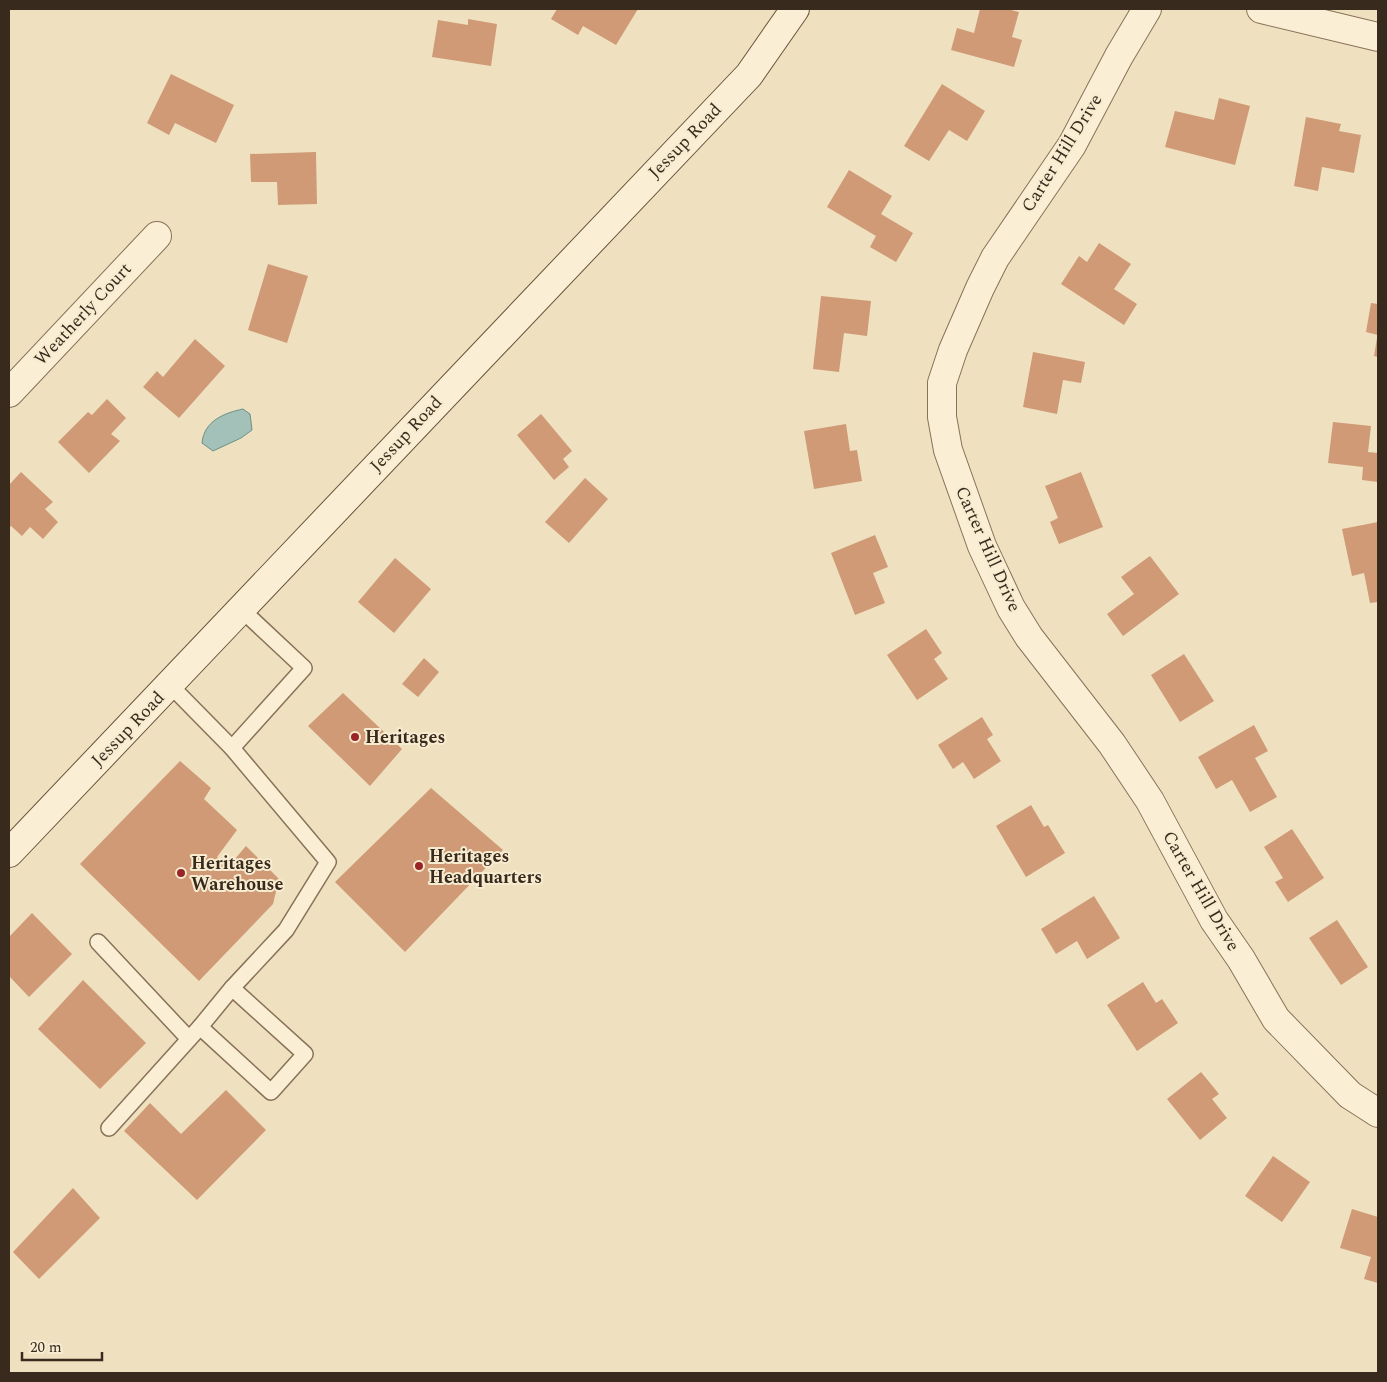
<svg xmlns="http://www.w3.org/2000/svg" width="1387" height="1382" viewBox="0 0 1387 1382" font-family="Spectral,serif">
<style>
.water{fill:#a3c1b8;stroke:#6a9086}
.building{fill:#cf9a75}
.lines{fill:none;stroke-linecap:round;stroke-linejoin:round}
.lane-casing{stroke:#897258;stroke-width:18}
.street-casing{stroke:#897258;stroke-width:30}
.secondary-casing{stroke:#6b533b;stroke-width:30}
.lane{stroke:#faeed4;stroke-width:15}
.street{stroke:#faeed4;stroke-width:28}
.secondary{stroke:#faeed4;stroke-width:28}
.poi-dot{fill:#9a2527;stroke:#f7ebd0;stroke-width:2}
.labels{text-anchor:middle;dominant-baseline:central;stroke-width:4;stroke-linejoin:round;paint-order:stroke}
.street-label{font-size:18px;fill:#382a1d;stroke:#f7ebd0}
.poi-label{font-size:18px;font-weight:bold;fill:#382a1d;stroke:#f7ebd0;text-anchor:start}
</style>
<rect width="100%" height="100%" fill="#efe1c0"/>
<path class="water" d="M243,409L250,414L252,430L241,438L213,451L202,443C204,421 224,413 243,409Z"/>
<g class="building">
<polygon points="557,9 638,9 616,45 583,26 578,35 551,19"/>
<polygon points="980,9 1007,9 1019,12 1012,37 1022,40 1014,67 951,50 957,28 974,33"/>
<polygon points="468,19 497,24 491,66 432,57 438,20 468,25"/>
<polygon points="171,74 234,105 216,143 175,123 169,135 147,123"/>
<polygon points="942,84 985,111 967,141 949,130 929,161 904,146"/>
<polygon points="1219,98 1250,106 1235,165 1165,147 1175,111 1214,120"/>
<polygon points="1306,117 1341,124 1339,131 1361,135 1354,173 1322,167 1318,191 1294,186"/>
<polygon points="316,152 317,204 278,205 277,182 251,182 250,154"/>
<polygon points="849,170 892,196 881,214 913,233 896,262 870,247 876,236 827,207"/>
<polygon points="1099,243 1131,264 1114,289 1137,304 1124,325 1061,284 1079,256 1087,262"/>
<polygon points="268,264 308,276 287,343 248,330"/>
<polygon points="821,296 871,301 867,336 844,333 839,372 813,369"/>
<polygon points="1371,303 1378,304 1378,335 1366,332"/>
<polygon points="1377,338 1378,338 1378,357 1374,356"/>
<polygon points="195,339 225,366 179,418 143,387 157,371 163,377"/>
<polygon points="1033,352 1085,362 1081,383 1063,380 1057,414 1023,407"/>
<polygon points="107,399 126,418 111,434 120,441 89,473 58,442 88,412 92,415"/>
<polygon points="541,414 572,451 563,459 569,467 554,480 517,435"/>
<polygon points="1333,422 1371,426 1368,452 1378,453 1378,482 1362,480 1363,467 1328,463"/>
<polygon points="846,424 850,451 857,450 862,481 814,489 804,431"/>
<polygon points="21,472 53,502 45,509 58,522 43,539 30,527 22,536 11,526 9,528 9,485"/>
<polygon points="1081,472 1103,527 1059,544 1050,522 1058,518 1045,486"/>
<polygon points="585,478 608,499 569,543 545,522"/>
<polygon points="1378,522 1378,602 1370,603 1364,573 1352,576 1342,529"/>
<polygon points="875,535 888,567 873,573 885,603 855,615 831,553"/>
<polygon points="1150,556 1179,594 1123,636 1107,614 1134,594 1121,577"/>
<polygon points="395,558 431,589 394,633 358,602"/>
<polygon points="926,629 942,653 934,659 948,679 917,700 887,655"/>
<polygon points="1184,654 1214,701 1180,722 1151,675"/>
<polygon points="424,658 439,672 418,697 402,684"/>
<polygon points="343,693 402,749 370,786 308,726"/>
<polygon points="982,717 993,735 987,739 1001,761 974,779 963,762 953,769 938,745"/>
<polygon points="1254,725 1268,751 1255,758 1277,797 1250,812 1232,780 1216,789 1198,757"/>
<polygon points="180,761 211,788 204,799 237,830 217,857 229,866 246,846 279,879 273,904 199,981 80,864"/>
<polygon points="431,788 503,850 405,952 335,882"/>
<polygon points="1031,805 1044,827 1048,825 1065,853 1026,877 996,826"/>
<polygon points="1292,829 1324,878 1288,902 1275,882 1283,878 1264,847"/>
<polygon points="1094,896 1120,938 1087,959 1077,941 1056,954 1041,929"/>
<polygon points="32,913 72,954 29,997 9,976 9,937"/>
<polygon points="1337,920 1368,967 1341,985 1309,938"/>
<polygon points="83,980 146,1043 100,1089 38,1029"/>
<polygon points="1143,982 1156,1003 1162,999 1178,1023 1137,1051 1107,1005"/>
<polygon points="1201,1072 1219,1094 1212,1099 1227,1118 1200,1140 1167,1099"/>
<polygon points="226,1090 266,1130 197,1200 124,1131 150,1103 181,1134"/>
<polygon points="1273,1156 1310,1182 1282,1222 1245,1196"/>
<polygon points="73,1188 100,1218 39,1279 13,1252"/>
<polygon points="1352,1209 1378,1217 1378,1283 1364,1279 1371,1257 1340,1248"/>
</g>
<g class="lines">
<g class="lane-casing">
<g id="lane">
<polyline points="170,685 232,748"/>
<polyline points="98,942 189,1039"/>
<polyline points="200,1027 232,988"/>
<polyline points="109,1128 200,1027 271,1092 305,1054 232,988 286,930 328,862 232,748 304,668 241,609"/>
</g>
</g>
<g class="street-casing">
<g id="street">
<polyline points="1147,9 1119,56 1072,145 995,258 980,288 953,350 942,383 942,417 948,450 982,546 1011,608 1029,637 1112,744 1150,801 1214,920 1241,959 1276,1019 1350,1095 1378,1113"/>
<polyline points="1261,9 1378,37"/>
<polyline points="9,393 157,236"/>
</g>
</g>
<g class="secondary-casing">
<polyline id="secondary" points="9,853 749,75 795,9"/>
</g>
<use href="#lane" class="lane"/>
<use href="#street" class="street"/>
<use href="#secondary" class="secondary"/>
</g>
<g class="poi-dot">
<circle cx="355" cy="737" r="5"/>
<circle cx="419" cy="866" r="5"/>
<circle cx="181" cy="873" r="5"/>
</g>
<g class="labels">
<g class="street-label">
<text transform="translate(685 141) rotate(-46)">Jessup Road</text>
<text transform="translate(1062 153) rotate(-58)">Carter Hill Drive</text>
<text transform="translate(83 314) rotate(-47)">Weatherly Court</text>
<text transform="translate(406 434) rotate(-47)">Jessup Road</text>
<text transform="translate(988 549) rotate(66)">Carter Hill Drive</text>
<text transform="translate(128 729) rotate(-46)">Jessup Road</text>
<text transform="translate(1201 891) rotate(60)">Carter Hill Drive</text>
</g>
<g class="poi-label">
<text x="365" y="737">Heritages</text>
<text x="429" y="856">Heritages<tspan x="429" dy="21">Headquarters</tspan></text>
<text x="191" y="863">Heritages<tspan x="191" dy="21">Warehouse</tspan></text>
</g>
</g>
<rect width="1387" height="1382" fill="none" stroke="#382a1d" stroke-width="20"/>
<path d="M22 1352v8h80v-8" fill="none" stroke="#382a1d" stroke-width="2.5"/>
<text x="30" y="1352" font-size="15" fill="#382a1d" stroke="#f7ebd0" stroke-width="4" paint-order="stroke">20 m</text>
</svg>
